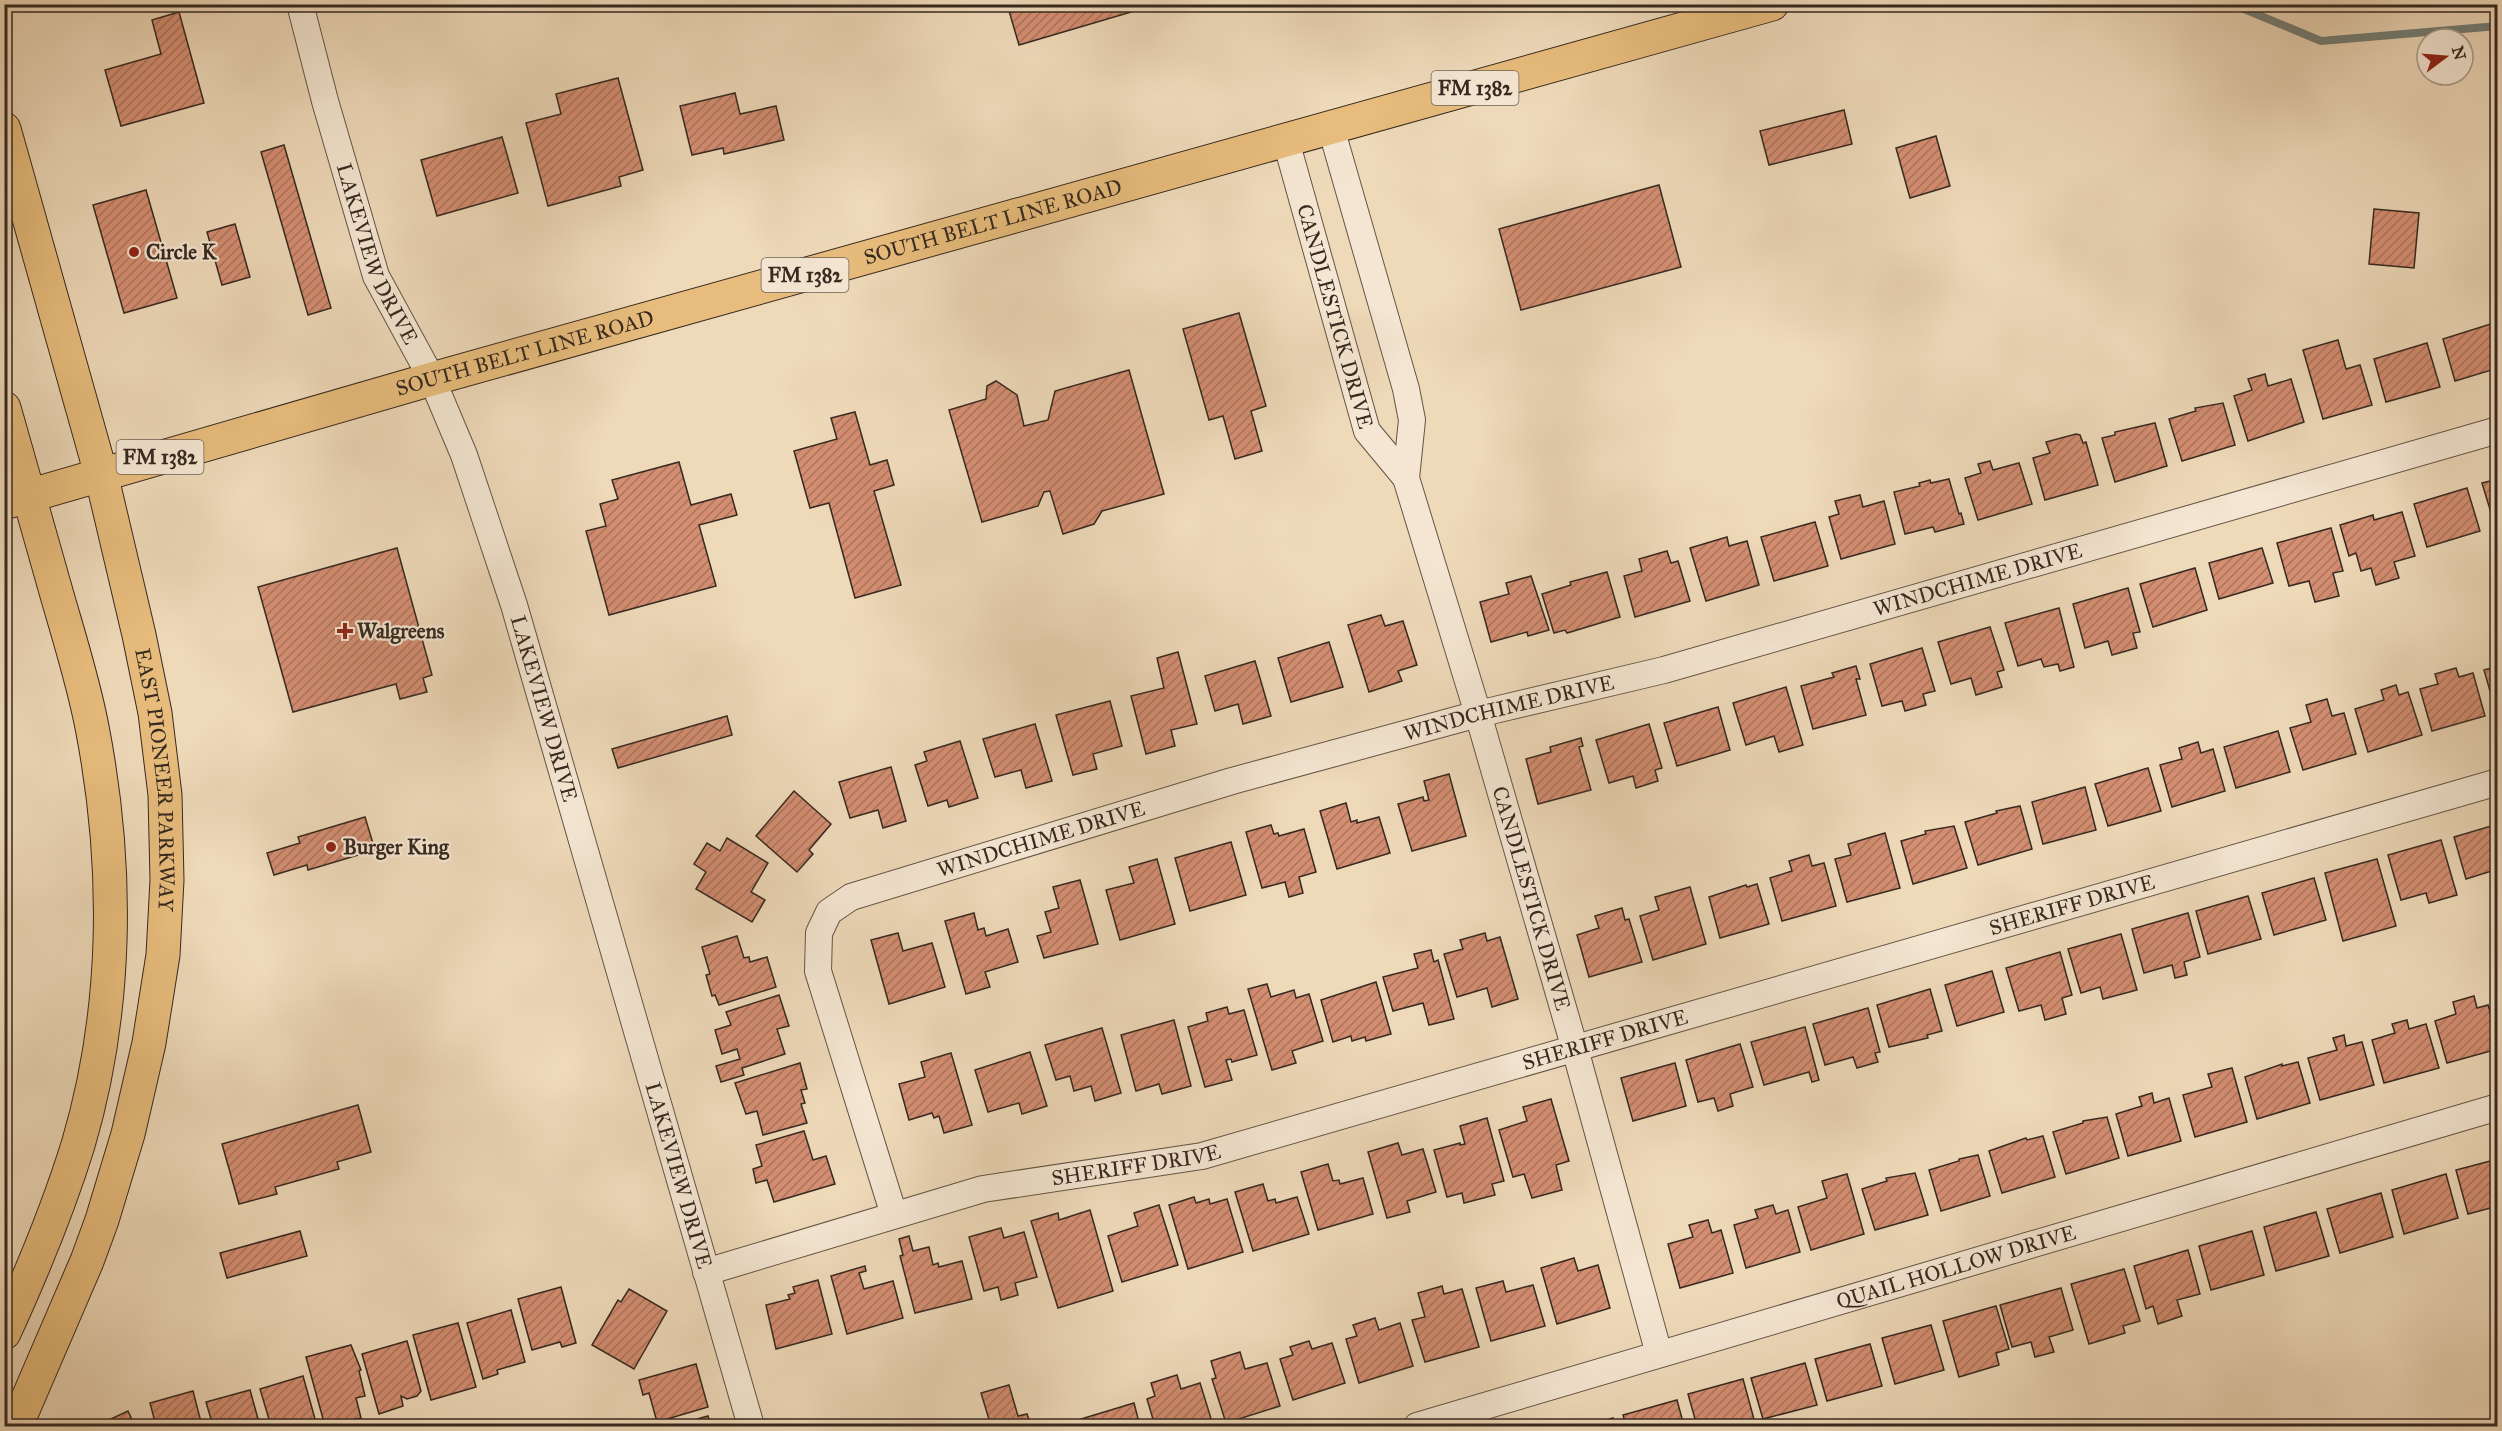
<svg xmlns="http://www.w3.org/2000/svg" width="2502" height="1431" viewBox="0 0 2502 1431" font-family="'IM FELL Great Primer',serif">
<style>
.lines{fill:none;stroke-linecap:round;stroke-linejoin:round}
.stream{stroke:#737f79;stroke-width:8}
.building{fill:url(#building-hatch);stroke:#362920;stroke-width:1.5}
.minor-casing{stroke:#645546;stroke-width:28}
.primary-casing{stroke:#362920;stroke-width:35}
.minor{stroke:#f4e6d2;stroke-width:26}
.primary{stroke:#e7bc7c;stroke-width:33}
.poi-dot{fill:#8f2418;stroke:#f4e6d2;stroke-width:2}
.labels{text-anchor:middle;dominant-baseline:central;stroke-width:4.5;stroke-linejoin:round;paint-order:stroke}
.shield{fill:#f4e6d2;stroke:#6f6255;stroke-width:1.5}
.shield-label{font-size:20px;font-weight:bold;fill:#362920}
.street-label{font-size:21px;fill:#362920;stroke:#f4e6d2}
.poi-label{font-size:21px;font-weight:bold;fill:#362920;stroke:#f4e6d2;text-anchor:start}
</style>
<defs>
<pattern id="building-hatch" width="6" height="6" patternUnits="userSpaceOnUse" patternTransform="scale(1.5)"><rect width="6" height="6" fill="#d48e72"/><path d="M-1 1l2-2M0 6l6-6M5 7l2-2" fill="none" stroke="#ad745d"/></pattern>
</defs>
<rect width="100%" height="100%" fill="#eed9b9"/>
<filter id="stains"><feTurbulence type="fractalNoise" baseFrequency=".00333" numOctaves="4"/><feColorMatrix values="0 0 0 0 .2 0 0 0 0 .09 0 0 0 0 .02 0 0 0 .5 -.17"/></filter>
<radialGradient id="worn" r=".72"><stop offset=".6" stop-color="#630" stop-opacity="0"/><stop offset="1" stop-color="#630" stop-opacity=".3"/></radialGradient>
<g class="lines">
<polyline class="stream" points="2232,4 2321,41 2498,26"/>
</g>
<g class="building">
<polygon points="1007,4 1137,4 1138,10 1019,45"/>
<polygon points="179,12 204,103 121,126 105,70 161,54 152,20"/>
<polygon points="618,78 643,170 619,177 621,186 548,206 526,123 561,114 556,94"/>
<polygon points="735,93 740,114 776,106 784,140 724,154 723,148 692,155 680,106"/>
<polygon points="1844,110 1852,144 1769,165 1760,131"/>
<polygon points="1936,136 1950,186 1910,198 1896,148"/>
<polygon points="502,137 518,193 437,216 421,160"/>
<polygon points="284,145 331,308 308,315 261,152"/>
<polygon points="1659,185 1681,267 1521,310 1499,229"/>
<polygon points="146,190 177,298 124,313 93,205"/>
<polygon points="2374,209 2419,213 2414,268 2369,264"/>
<polygon points="235,224 250,277 222,285 207,232"/>
<polygon points="1239,313 1266,406 1251,411 1262,451 1235,459 1223,416 1209,420 1183,329"/>
<polygon points="2497,322 2498,368 2455,381 2443,339"/>
<polygon points="2338,340 2346,369 2360,365 2372,405 2323,419 2303,350"/>
<polygon points="2427,343 2440,387 2386,402 2374,359"/>
<polygon points="1129,370 1164,494 1102,511 1094,524 1063,534 1050,491 1044,492 1038,506 982,522 949,410 986,399 987,386 996,381 1017,395 1024,426 1048,420 1055,391"/>
<polygon points="2265,374 2268,386 2291,379 2304,422 2248,441 2234,396 2252,390 2248,379"/>
<polygon points="2223,403 2235,445 2182,461 2169,419 2196,411 2195,408"/>
<polygon points="855,412 870,465 887,460 894,485 874,491 901,585 855,598 829,503 810,508 794,451 837,439 831,418"/>
<polygon points="2155,423 2167,466 2115,482 2102,438 2115,435 2115,432"/>
<polygon points="2076,434 2080,435 2083,443 2086,442 2098,485 2045,500 2033,458 2050,453 2046,442"/>
<polygon points="1990,461 1993,470 2019,463 2032,504 1978,520 1965,478 1981,473 1978,464"/>
<polygon points="679,462 691,505 731,494 737,515 699,525 716,586 609,615 586,531 606,526 600,504 618,499 612,480"/>
<polygon points="1949,479 1959,514 1961,513 1964,524 1935,532 1933,527 1905,534 1894,492 1920,486 1919,483 1930,480 1931,483"/>
<polygon points="2498,479 2498,526 2495,526 2482,483"/>
<polygon points="2467,488 2480,531 2427,547 2414,504"/>
<polygon points="1860,495 1863,507 1884,501 1895,544 1841,559 1829,517 1839,514 1835,501"/>
<polygon points="2402,512 2415,556 2394,562 2399,578 2376,585 2371,568 2361,571 2356,553 2349,556 2340,525 2373,515 2374,520"/>
<polygon points="1815,522 1828,566 1774,581 1761,537"/>
<polygon points="2331,528 2343,571 2333,573 2339,596 2315,602 2309,581 2289,586 2277,543"/>
<polygon points="1727,537 1729,546 1747,541 1759,585 1706,601 1690,548"/>
<polygon points="397,548 432,675 423,678 427,692 400,699 396,684 293,712 258,587"/>
<polygon points="2262,548 2273,583 2219,599 2209,563"/>
<polygon points="1667,551 1671,563 1678,561 1690,601 1635,617 1624,576 1642,571 1639,559"/>
<polygon points="2195,568 2207,610 2153,627 2140,584"/>
<polygon points="1607,572 1620,617 1567,633 1565,630 1554,633 1542,594 1571,585 1570,582"/>
<polygon points="1531,576 1549,630 1528,636 1527,632 1491,642 1480,602 1509,594 1506,583"/>
<polygon points="2128,588 2140,632 2133,633 2137,648 2112,655 2108,641 2085,648 2073,604"/>
<polygon points="2059,608 2074,667 2060,671 2058,664 2044,667 2041,659 2018,666 2005,623"/>
<polygon points="1381,615 1385,626 1403,621 1417,665 1398,671 1402,681 1369,692 1348,625"/>
<polygon points="1990,627 2004,670 1997,672 2002,687 1976,695 1971,678 1951,684 1938,642"/>
<polygon points="1329,642 1343,687 1291,702 1278,658"/>
<polygon points="1922,648 1935,691 1923,694 1926,705 1905,711 1902,701 1882,706 1870,664"/>
<polygon points="1178,652 1197,724 1171,730 1175,746 1146,754 1131,696 1164,688 1157,658"/>
<polygon points="1255,661 1271,716 1243,724 1238,704 1215,711 1205,676"/>
<polygon points="1856,666 1860,679 1856,679 1866,715 1813,729 1801,686 1834,677 1832,673"/>
<polygon points="2498,666 2498,712 2496,712 2484,670"/>
<polygon points="2456,668 2459,677 2473,673 2485,716 2432,731 2420,689 2438,684 2435,674"/>
<polygon points="2396,685 2399,695 2408,692 2422,735 2368,752 2355,709 2384,700 2381,690"/>
<polygon points="1786,687 1803,745 1779,752 1774,736 1746,745 1733,703"/>
<polygon points="2327,699 2332,716 2344,713 2356,754 2303,770 2290,728 2311,722 2306,705"/>
<polygon points="1110,701 1122,746 1093,754 1097,769 1073,775 1056,715"/>
<polygon points="1718,707 1730,750 1677,766 1664,723"/>
<polygon points="727,716 732,735 618,768 612,749"/>
<polygon points="1035,724 1052,781 1026,788 1021,770 995,777 983,739"/>
<polygon points="1649,724 1662,768 1655,770 1658,781 1636,788 1633,776 1609,783 1596,740"/>
<polygon points="2278,731 2290,772 2236,788 2224,747"/>
<polygon points="1581,738 1583,746 1579,747 1591,790 1538,804 1526,759 1551,752 1550,747"/>
<polygon points="960,741 978,798 949,807 947,800 928,806 915,765 927,761 924,752"/>
<polygon points="2198,742 2201,753 2213,749 2225,791 2172,807 2160,765 2182,759 2179,748"/>
<polygon points="891,767 906,821 883,828 878,810 850,818 839,782"/>
<polygon points="2148,768 2161,811 2108,826 2095,784"/>
<polygon points="1449,774 1466,836 1412,851 1398,804 1423,797 1424,801 1429,800 1424,781"/>
<polygon points="2085,787 2096,830 2043,844 2032,802"/>
<polygon points="794,791 831,824 809,850 813,854 797,872 756,836"/>
<polygon points="1346,803 1351,822 1357,820 1357,823 1379,817 1390,853 1337,869 1320,811"/>
<polygon points="2020,806 2032,849 1978,865 1965,822 1997,813 1996,811"/>
<polygon points="365,817 375,850 308,870 307,865 274,875 267,853 300,843 298,837"/>
<polygon points="2498,824 2498,869 2466,879 2454,837"/>
<polygon points="1271,825 1274,834 1278,833 1279,836 1304,829 1316,872 1299,877 1303,893 1289,897 1285,882 1262,888 1246,832"/>
<polygon points="1954,826 1967,868 1913,884 1901,841 1926,834 1925,831"/>
<polygon points="1885,833 1900,888 1847,902 1835,859 1851,855 1848,844"/>
<polygon points="727,838 768,863 751,892 765,900 752,922 696,889 706,872 694,864 707,843 720,851"/>
<polygon points="2441,840 2457,895 2429,903 2426,893 2401,900 2388,855"/>
<polygon points="1231,842 1246,895 1190,911 1175,858"/>
<polygon points="1809,855 1812,866 1824,863 1836,906 1782,921 1770,878 1792,871 1789,861"/>
<polygon points="1157,859 1175,924 1120,940 1106,890 1134,883 1129,867"/>
<polygon points="2377,859 2396,926 2343,941 2325,873"/>
<polygon points="2314,878 2326,920 2274,935 2262,893"/>
<polygon points="1080,880 1098,944 1044,958 1037,936 1051,932 1045,912 1059,908 1053,887"/>
<polygon points="1757,884 1769,924 1720,938 1709,897 1746,885 1747,887"/>
<polygon points="1690,887 1706,944 1653,960 1640,916 1659,910 1655,897"/>
<polygon points="2248,896 2261,939 2208,954 2196,911"/>
<polygon points="1622,908 1625,920 1629,919 1642,962 1589,977 1577,935 1599,928 1595,916"/>
<polygon points="974,913 978,930 984,928 986,936 1008,929 1018,962 985,972 990,987 966,994 945,921"/>
<polygon points="2188,913 2200,957 2184,962 2187,975 2175,978 2172,965 2144,973 2132,929"/>
<polygon points="898,933 903,951 932,943 945,987 889,1004 871,940"/>
<polygon points="1485,933 1487,941 1500,937 1518,999 1492,1007 1487,988 1457,997 1444,954 1463,949 1460,940"/>
<polygon points="2121,934 2137,990 2103,999 2100,987 2081,993 2068,949"/>
<polygon points="737,936 744,958 749,957 750,962 767,957 776,987 719,1005 715,995 712,996 706,975 710,974 702,947"/>
<polygon points="1431,950 1434,962 1438,960 1454,1019 1429,1025 1423,1003 1393,1011 1383,977 1418,968 1414,954"/>
<polygon points="2060,952 2072,995 2062,998 2066,1014 2045,1020 2041,1005 2019,1011 2006,968"/>
<polygon points="1992,971 2004,1012 1957,1026 1945,985"/>
<polygon points="1376,982 1391,1034 1366,1041 1365,1037 1352,1041 1351,1036 1333,1042 1321,1000"/>
<polygon points="1267,984 1271,997 1294,990 1296,998 1309,994 1323,1041 1292,1051 1296,1063 1272,1070 1248,989"/>
<polygon points="1930,989 1942,1031 1927,1035 1928,1038 1889,1047 1877,1005"/>
<polygon points="779,995 789,1026 777,1029 785,1054 742,1068 744,1075 721,1082 716,1066 740,1059 737,1049 722,1054 715,1030 731,1025 726,1012"/>
<polygon points="2474,996 2477,1008 2488,1005 2498,1037 2498,1049 2447,1063 2435,1021 2456,1014 2453,1002"/>
<polygon points="1227,1007 1229,1014 1244,1010 1257,1055 1232,1062 1231,1059 1226,1060 1232,1080 1205,1087 1188,1027 1208,1021 1206,1013"/>
<polygon points="1868,1008 1880,1052 1875,1053 1878,1062 1857,1068 1853,1057 1825,1065 1813,1024"/>
<polygon points="1174,1020 1191,1086 1162,1094 1159,1084 1136,1091 1121,1035"/>
<polygon points="2407,1020 2409,1029 2426,1024 2439,1068 2384,1083 2372,1040 2395,1033 2392,1024"/>
<polygon points="1805,1027 1819,1080 1812,1082 1809,1072 1764,1085 1751,1042"/>
<polygon points="1102,1028 1121,1093 1095,1101 1091,1086 1074,1091 1070,1076 1056,1080 1045,1045"/>
<polygon points="2344,1035 2346,1046 2362,1042 2374,1085 2320,1100 2308,1058 2337,1050 2333,1038"/>
<polygon points="1740,1044 1753,1087 1730,1094 1733,1106 1718,1111 1714,1098 1698,1102 1686,1060"/>
<polygon points="1030,1052 1047,1106 1022,1114 1019,1103 988,1112 975,1070"/>
<polygon points="951,1053 972,1125 944,1133 939,1116 934,1118 932,1113 909,1120 899,1084 925,1077 921,1062"/>
<polygon points="2298,1062 2310,1103 2257,1119 2245,1077 2282,1064 2282,1066"/>
<polygon points="800,1063 807,1089 801,1090 805,1103 801,1104 807,1123 763,1135 757,1111 746,1114 735,1083"/>
<polygon points="1675,1063 1686,1106 1633,1121 1621,1078"/>
<polygon points="2232,1068 2247,1122 2195,1137 2183,1095 2212,1087 2208,1074"/>
<polygon points="2152,1093 2154,1103 2169,1098 2181,1141 2128,1156 2116,1114 2142,1106 2139,1097"/>
<polygon points="1551,1099 1569,1161 1556,1165 1562,1190 1532,1198 1524,1174 1513,1177 1499,1130 1527,1121 1523,1107"/>
<polygon points="358,1105 371,1152 337,1162 339,1169 275,1187 277,1194 239,1204 222,1144"/>
<polygon points="2107,1117 2119,1158 2066,1174 2053,1132 2083,1123 2083,1121"/>
<polygon points="1487,1118 1504,1181 1492,1184 1495,1195 1464,1203 1462,1193 1447,1197 1434,1150 1460,1143 1460,1145 1465,1144 1460,1126"/>
<polygon points="804,1131 813,1160 826,1156 835,1184 774,1202 767,1180 756,1183 753,1169 762,1166 756,1145"/>
<polygon points="2043,1136 2055,1177 2002,1193 1989,1151 2026,1138 2027,1140"/>
<polygon points="1398,1143 1402,1155 1423,1149 1436,1192 1407,1201 1410,1212 1387,1218 1368,1152"/>
<polygon points="1978,1155 1990,1196 1941,1211 1929,1170 1959,1161 1959,1159"/>
<polygon points="2498,1159 2498,1206 2468,1214 2456,1170"/>
<polygon points="1328,1164 1333,1181 1339,1180 1340,1184 1363,1178 1373,1214 1318,1230 1301,1172"/>
<polygon points="1915,1173 1928,1215 1875,1230 1862,1189 1887,1181 1886,1178"/>
<polygon points="1847,1174 1864,1234 1811,1250 1798,1207 1827,1198 1822,1181"/>
<polygon points="2446,1174 2458,1218 2404,1234 2392,1190"/>
<polygon points="1263,1184 1268,1201 1275,1199 1276,1203 1297,1197 1309,1234 1253,1251 1235,1192"/>
<polygon points="2381,1193 2393,1237 2340,1253 2327,1209"/>
<polygon points="1194,1197 1196,1203 1209,1199 1210,1204 1227,1199 1243,1252 1188,1269 1169,1205"/>
<polygon points="1159,1205 1178,1265 1122,1282 1108,1236 1138,1226 1134,1213"/>
<polygon points="1773,1205 1776,1214 1788,1210 1800,1252 1746,1268 1734,1225 1758,1218 1755,1210"/>
<polygon points="1090,1210 1113,1291 1058,1308 1031,1221 1058,1213 1059,1220"/>
<polygon points="2316,1212 2329,1256 2276,1271 2264,1227"/>
<polygon points="1708,1220 1712,1233 1721,1230 1733,1273 1680,1288 1668,1244 1693,1237 1689,1225"/>
<polygon points="1001,1228 1004,1238 1024,1232 1037,1277 1015,1283 1018,1295 1001,1300 998,1287 984,1291 969,1237"/>
<polygon points="300,1231 307,1256 227,1278 220,1253"/>
<polygon points="2252,1231 2264,1275 2211,1290 2199,1246"/>
<polygon points="909,1236 913,1251 929,1247 933,1265 938,1263 939,1267 962,1261 972,1299 915,1313 900,1256 903,1255 899,1239"/>
<polygon points="2188,1250 2200,1294 2177,1300 2182,1316 2158,1324 2153,1306 2146,1309 2134,1266"/>
<polygon points="1574,1258 1578,1271 1598,1265 1610,1308 1557,1324 1541,1268"/>
<polygon points="865,1266 866,1271 859,1273 864,1289 893,1281 903,1318 847,1334 831,1276"/>
<polygon points="2124,1269 2140,1321 2123,1326 2125,1333 2089,1344 2071,1284"/>
<polygon points="818,1280 832,1334 776,1349 766,1305 790,1299 788,1295 795,1293 793,1287"/>
<polygon points="1503,1281 1506,1292 1533,1285 1545,1326 1491,1341 1476,1288"/>
<polygon points="1442,1286 1444,1294 1462,1289 1479,1347 1425,1362 1412,1320 1425,1317 1418,1293"/>
<polygon points="561,1287 576,1343 562,1347 560,1342 532,1350 518,1299"/>
<polygon points="2061,1288 2073,1330 2049,1337 2054,1352 2035,1357 2031,1342 2012,1347 2000,1305"/>
<polygon points="629,1289 667,1311 634,1369 592,1345 618,1300 621,1302"/>
<polygon points="1996,1306 2009,1349 1996,1353 1999,1365 1959,1377 1943,1321"/>
<polygon points="511,1310 525,1362 497,1370 498,1374 483,1379 467,1323"/>
<polygon points="1375,1318 1379,1330 1400,1323 1413,1366 1359,1383 1346,1339 1357,1336 1353,1325"/>
<polygon points="458,1323 476,1387 431,1400 413,1335"/>
<polygon points="1931,1325 1944,1370 1895,1384 1882,1338"/>
<polygon points="407,1341 421,1391 417,1396 407,1399 401,1396 403,1406 379,1414 362,1354"/>
<polygon points="1309,1341 1312,1349 1332,1343 1345,1383 1293,1400 1280,1359 1293,1355 1290,1347"/>
<polygon points="1870,1344 1882,1386 1827,1401 1815,1359"/>
<polygon points="351,1345 361,1370 359,1371 365,1396 356,1398 361,1418 325,1426 306,1357"/>
<polygon points="1240,1352 1245,1369 1267,1363 1280,1406 1226,1423 1212,1379 1216,1378 1211,1361"/>
<polygon points="1805,1363 1817,1405 1763,1419 1751,1378"/>
<polygon points="696,1364 708,1407 657,1422 649,1393 643,1395 639,1380"/>
<polygon points="1177,1375 1181,1389 1200,1383 1213,1425 1155,1426 1147,1399 1155,1396 1151,1383"/>
<polygon points="303,1376 317,1426 271,1426 260,1389"/>
<polygon points="1743,1379 1755,1423 1744,1426 1697,1426 1688,1394"/>
<polygon points="1009,1385 1018,1416 1027,1414 1031,1426 991,1426 981,1393"/>
<polygon points="250,1390 260,1426 213,1426 206,1402"/>
<polygon points="193,1391 202,1426 156,1426 150,1403"/>
<polygon points="1677,1400 1684,1426 1626,1426 1623,1415"/>
<polygon points="1134,1403 1140,1426 1083,1426 1081,1419"/>
<polygon points="128,1411 135,1426 96,1426"/>
<polygon points="708,1416 711,1426 672,1426"/>
<polygon points="1613,1418 1615,1426 1586,1426"/>
</g>
<g class="lines">
<g class="minor-casing">
<g id="minor">
<path id="s1" d="M300,4L325,101L376,276L432,379L464,455L514,605L751,1426"/>
<path id="s2" d="M1331,128L1406,389L1412,420L1406,478L1478,714L1575,1049L1659,1354"/>
<path id="s3" d="M1286,141L1367,431L1406,478"/>
<path id="s4" d="M894,1215L818,971L819,933L829,912L851,897L1232,781L1478,714L1664,670L2498,430"/>
<path id="s5" d="M706,1272L983,1189L1202,1156L2498,782"/>
<path id="s6" d="M1417,1426L2498,1107"/>
</g>
</g>
<g class="primary-casing">
<g id="primary">
<path id="s7" d="M4,129L101,474L139,635L155,713L165,795L167,880L163,955L149,1043L128,1134L102,1220L87,1261L16,1426"/>
<path d="M4,408C21,468 38,528 55,588C68,634 83,680 92,727C119,866 118,1010 78,1145C58,1209 32,1272 4,1333"/>
<path id="s8" d="M4,503L432,379L1772,4"/>
</g>
</g>
<use href="#minor" class="minor"/>
<use href="#primary" class="primary"/>
</g>
<g class="poi-dot">
<circle cx="134" cy="252" r="6"/>
<path d="M342 622h6v6h6v6h-6v6h-6v-6h-6v-6h6z"/>
<circle cx="331" cy="847" r="6"/>
</g>
<g class="labels">
<g class="shield">
<rect x="1431.5" y="71" width="87" height="34" rx="4.5"/>
<rect x="761.5" y="258" width="87" height="34" rx="4.5"/>
<rect x="116.5" y="440" width="87" height="34" rx="4.5"/>
</g>
<g class="shield-label">
<text x="1475" y="88">FM 1382</text>
<text x="805" y="275">FM 1382</text>
<text x="160" y="457">FM 1382</text>
</g>
<g class="street-label">
<text stroke="none"><textPath href="#s8" startOffset="1028">SOUTH BELT LINE ROAD</textPath></text>
<text stroke="none"><textPath href="#s1" startOffset="262">LAKEVIEW DRIVE</textPath></text>
<text stroke="none"><textPath href="#s3" startOffset="182">CANDLESTICK DRIVE</textPath></text>
<text stroke="none"><textPath href="#s8" startOffset="542">SOUTH BELT LINE ROAD</textPath></text>
<text stroke="none"><textPath href="#s4" startOffset="1514">WINDCHIME DRIVE</textPath></text>
<text stroke="none"><textPath href="#s1" startOffset="748">LAKEVIEW DRIVE</textPath></text>
<text stroke="none"><textPath href="#s4" startOffset="1028">WINDCHIME DRIVE</textPath></text>
<text stroke="none"><textPath href="#s7" startOffset="670">EAST PIONEER PARKWAY</textPath></text>
<text stroke="none"><textPath href="#s4" startOffset="542">WINDCHIME DRIVE</textPath></text>
<text stroke="none"><textPath href="#s2" startOffset="800">CANDLESTICK DRIVE</textPath></text>
<text stroke="none"><textPath href="#s5" startOffset="1416">SHERIFF DRIVE</textPath></text>
<text stroke="none"><textPath href="#s5" startOffset="930">SHERIFF DRIVE</textPath></text>
<text stroke="none"><textPath href="#s5" startOffset="444">SHERIFF DRIVE</textPath></text>
<text stroke="none"><textPath href="#s1" startOffset="1234">LAKEVIEW DRIVE</textPath></text>
<text stroke="none"><textPath href="#s6" startOffset="562">QUAIL HOLLOW DRIVE</textPath></text>
</g>
<g class="poi-label">
<text x="146" y="252">Circle K</text>
<text x="357" y="631">Walgreens</text>
<text x="343" y="847">Burger King</text>
</g>
</g>
<rect width="2502" height="1431" fill="none" stroke="#eed9b9" stroke-width="24"/>
<rect x="6" y="6" width="2490" height="1419" fill="none" stroke="#362920" stroke-width="3"/>
<rect x="12" y="12" width="2478" height="1407" fill="none" stroke="#362920" stroke-width="1.5"/>
<g transform="translate(2445 57) rotate(74)"><circle r="28" fill="#f4e6d2" stroke="#a89a8b" stroke-width="1.5"/>
<path d="M0-4.5L10 22L0 15L-10 22Z" fill="#8f2418"/>
<text y="-9" font-size="16" font-weight="bold" text-anchor="middle" fill="#362920">N</text>
</g>
<rect width="100%" height="100%" filter="url(#stains)"/>
<rect width="100%" height="100%" fill="url(#worn)"/>
</svg>
